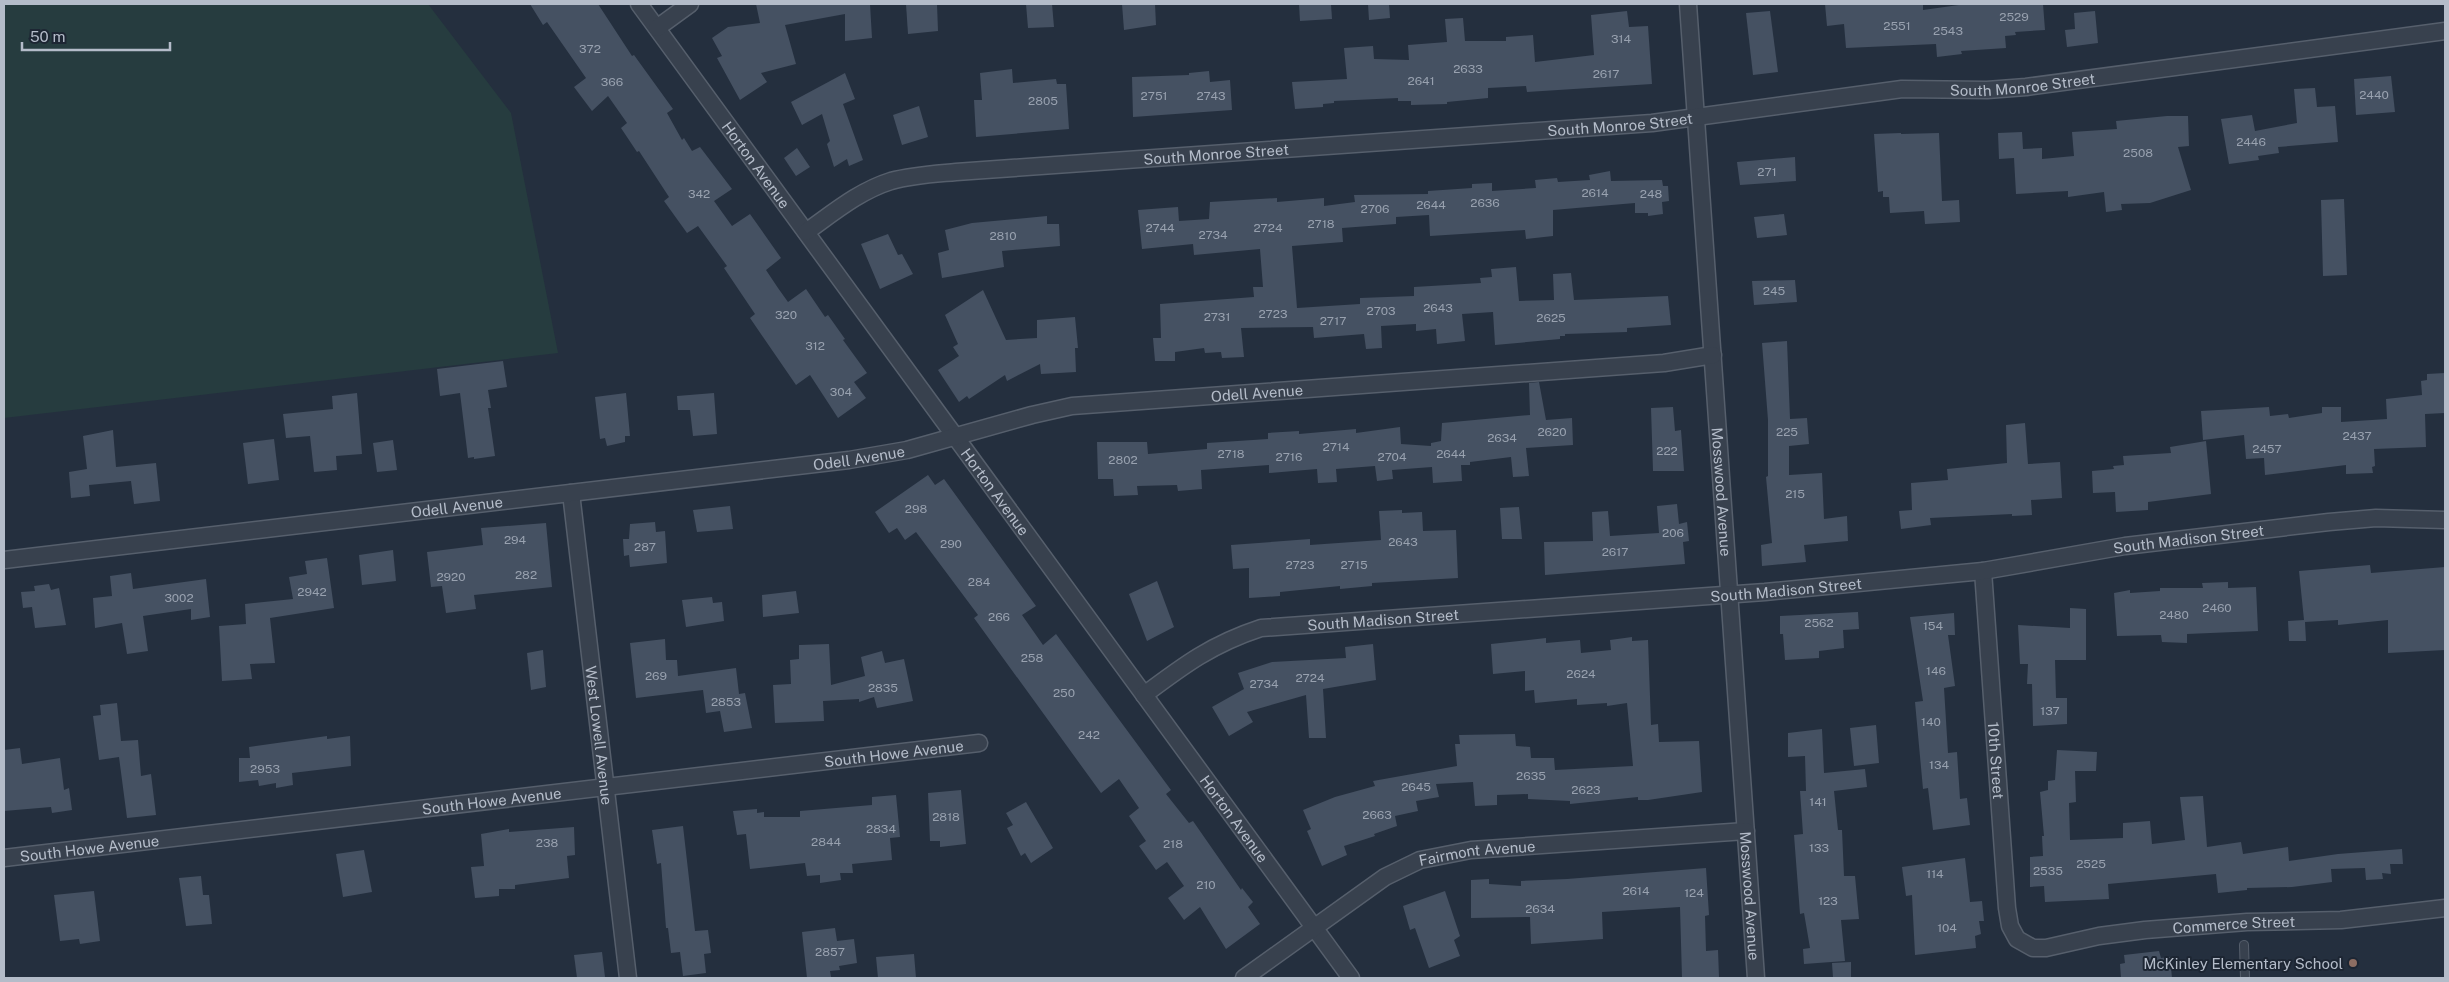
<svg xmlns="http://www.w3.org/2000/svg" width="2449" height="982" viewBox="0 0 2449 982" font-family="'Public Sans',sans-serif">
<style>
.green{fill:#263c3f}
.building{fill:#455162}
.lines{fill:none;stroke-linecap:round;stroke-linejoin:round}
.lane-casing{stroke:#565f6c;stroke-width:10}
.street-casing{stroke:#565f6c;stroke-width:19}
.lane{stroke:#38414e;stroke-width:8}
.street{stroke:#38414e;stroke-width:16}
.education-dot{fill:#8d6e63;stroke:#1d2633;stroke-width:2}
.labels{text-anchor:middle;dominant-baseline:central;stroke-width:4;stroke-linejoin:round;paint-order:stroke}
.number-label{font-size:12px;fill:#98a1af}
.street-label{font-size:15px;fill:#b4bcc9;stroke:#1d2633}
.poi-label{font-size:15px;fill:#b4bcc9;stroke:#1d2633;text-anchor:end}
</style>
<rect width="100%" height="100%" fill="#242f3e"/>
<polygon class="green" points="4,4 428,4 511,113 558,353 4,418"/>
<g class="building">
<polygon points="530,4 598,4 632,56 634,55 673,109 667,113 682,140 684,138 692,151 700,147 732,189 714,201 732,226 750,214 781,258 766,270 778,288 788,302 806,289 825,317 828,315 845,339 843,340 867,373 854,382 866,398 838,418 810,375 796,385 750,318 755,314 724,268 727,266 698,226 687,233 664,201 669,197 639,151 637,152 621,128 627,123 608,96 592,111 574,87 586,78 547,22 543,25"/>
<polygon points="756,4 870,4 872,38 845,41 845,14 785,25 796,64 761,73 767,82 740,100 717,58 722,56 712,38 728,27 760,23"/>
<polygon points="906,4 937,4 938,31 908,34"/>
<polygon points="1026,4 1052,4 1054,27 1028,28"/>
<polygon points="1122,4 1155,4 1156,25 1124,30"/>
<polygon points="1299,4 1331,4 1332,19 1300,21"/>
<polygon points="1368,4 1389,4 1390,18 1369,20"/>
<polygon points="1825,4 1923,4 1923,10 1966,4 2043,4 2045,30 2015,32 2016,35 2005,36 2006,48 1961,51 1962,54 1937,57 1936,44 1846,48 1844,24 1827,26"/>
<polygon points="1627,11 1629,27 1648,26 1652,84 1527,92 1526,86 1488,88 1488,98 1447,102 1447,104 1411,105 1411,101 1398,101 1398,98 1334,101 1334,103 1323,104 1323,107 1295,109 1292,82 1347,79 1344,48 1373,46 1374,59 1409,60 1408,45 1447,42 1445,19 1463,18 1465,41 1506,41 1506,37 1533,35 1535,62 1594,55 1591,15"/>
<polygon points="1770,11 1778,72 1753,75 1746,13"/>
<polygon points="2095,11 2098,43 2067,47 2065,30 2075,29 2074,13"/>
<polygon points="1012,69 1013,83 1056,79 1057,84 1066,84 1069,129 976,137 974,100 982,100 980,73"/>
<polygon points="1209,71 1210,82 1230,80 1232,110 1133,117 1132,77 1189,75 1189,73"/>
<polygon points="845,73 855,99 843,104 863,160 849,166 847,159 834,167 827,144 830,141 822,114 802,125 791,102"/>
<polygon points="2391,76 2395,112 2356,115 2354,79"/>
<polygon points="2315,88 2317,107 2335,106 2338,142 2278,147 2279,153 2258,156 2259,160 2229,164 2221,119 2252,115 2255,131 2297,123 2294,89"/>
<polygon points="919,106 928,137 902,145 893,115"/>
<polygon points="2167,116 2188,116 2189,146 2178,147 2191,190 2150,203 2121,204 2122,210 2106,212 2104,192 2068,197 2068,191 2016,194 2014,158 1999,159 1998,133 2022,132 2023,149 2042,148 2042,159 2074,156 2072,132 2117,129 2116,121"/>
<polygon points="1901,133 1901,134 1939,133 1942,201 1959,200 1960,222 1925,224 1924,211 1890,213 1889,197 1883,197 1883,191 1878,192 1874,134"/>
<polygon points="797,148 810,167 796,176 784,158"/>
<polygon points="1795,157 1796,181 1740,185 1737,162"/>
<polygon points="1610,171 1611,181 1662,180 1663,186 1668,186 1669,201 1662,202 1663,214 1648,216 1648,213 1635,213 1635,203 1553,210 1553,236 1526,239 1525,230 1430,236 1429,215 1396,217 1396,224 1342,228 1343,242 1292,246 1297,308 1360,304 1360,298 1414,296 1414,287 1481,283 1480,278 1492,277 1491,269 1516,267 1519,301 1554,300 1553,274 1571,273 1574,300 1668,296 1671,325 1627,328 1627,332 1565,334 1565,336 1560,336 1560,339 1495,345 1493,312 1462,314 1465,341 1437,344 1436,329 1416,331 1416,324 1381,326 1382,348 1366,349 1364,334 1314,338 1313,327 1241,328 1244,357 1222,358 1221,352 1205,353 1204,348 1175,352 1175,361 1155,361 1153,338 1161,338 1160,304 1254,297 1253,287 1263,287 1260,249 1194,255 1193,244 1142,249 1138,210 1178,207 1179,221 1209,219 1210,202 1277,198 1277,202 1324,198 1324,206 1355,202 1354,195 1428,194 1428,191 1472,188 1472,184 1492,183 1492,191 1536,188 1535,180 1557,178 1558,182 1590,180 1589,175"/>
<polygon points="2344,199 2347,275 2323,276 2321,200"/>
<polygon points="1784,214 1787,235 1757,238 1754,217"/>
<polygon points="1047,216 1047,224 1059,224 1060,246 1002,251 1004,267 942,278 938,253 949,250 945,230 972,223"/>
<polygon points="888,234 898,255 902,254 913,274 880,289 861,244"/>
<polygon points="1795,280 1797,302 1754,305 1752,281"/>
<polygon points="983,290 1006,340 1037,338 1037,320 1075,317 1078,348 1075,348 1076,372 1041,374 1040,364 1007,381 1005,375 969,399 967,396 959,402 938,370 959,356 953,347 958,344 945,315"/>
<polygon points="1787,341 1790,419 1807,418 1809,444 1789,446 1789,475 1822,473 1824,519 1847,516 1848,541 1804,545 1806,562 1762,566 1761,545 1772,543 1766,477 1768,476 1768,420 1762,343"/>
<polygon points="503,361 507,387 488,390 491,408 488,408 495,456 474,459 474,457 468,458 460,393 440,396 437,369"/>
<polygon points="2445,373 2445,413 2425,414 2426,447 2374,449 2375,466 2372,467 2373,473 2346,474 2346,465 2265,475 2264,458 2246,459 2244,435 2203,440 2201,411 2269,407 2270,416 2288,414 2289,418 2322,413 2322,407 2341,407 2341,422 2387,419 2386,399 2422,395 2421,381 2427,380 2427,374"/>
<polygon points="1539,382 1546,420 1572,418 1573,445 1526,448 1529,476 1513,477 1511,457 1470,462 1470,465 1461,465 1462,481 1433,483 1432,467 1392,470 1393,479 1377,481 1375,466 1336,469 1337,482 1318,483 1317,469 1269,473 1269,465 1201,470 1202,489 1178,491 1177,485 1137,486 1138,495 1114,496 1113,479 1098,479 1097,442 1147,442 1148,454 1207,449 1207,443 1268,439 1268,433 1299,431 1299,434 1356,429 1356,433 1400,427 1401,444 1431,446 1431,443 1441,441 1442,423 1530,415 1529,383"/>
<polygon points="357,393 362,454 336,456 337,470 314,472 310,436 286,438 283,414 333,409 332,396"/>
<polygon points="626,393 630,436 625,436 625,442 607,446 605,438 600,439 595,397"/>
<polygon points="714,393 717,434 693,436 690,410 678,410 677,396"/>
<polygon points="1673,407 1675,431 1681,430 1684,471 1653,471 1651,408"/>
<polygon points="2025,423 2028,464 2060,462 2062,498 2031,500 2032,515 2012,516 2012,514 1930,518 1931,525 1901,529 1899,511 1912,510 1911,483 1948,480 1947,469 2007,463 2006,425"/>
<polygon points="113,430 116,467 156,463 160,501 134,504 131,481 89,485 90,496 71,498 69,472 87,469 83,436"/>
<polygon points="274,439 279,480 248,484 243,443"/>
<polygon points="393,440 397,470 377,472 373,443"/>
<polygon points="2206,441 2211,494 2148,502 2148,510 2116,512 2115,492 2093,493 2092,471 2114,469 2113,466 2124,465 2123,456 2171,453 2170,447"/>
<polygon points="928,475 935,485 944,479 1036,606 1022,615 1043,645 1056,634 1171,790 1166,794 1189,823 1193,821 1241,890 1242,888 1253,902 1248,907 1260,924 1226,949 1200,907 1184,920 1168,898 1184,886 1167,862 1156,870 1139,846 1146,841 1129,816 1139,808 1119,779 1101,793 974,618 978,615 916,532 905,540 897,528 889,533 875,512"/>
<polygon points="1677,504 1679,524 1687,522 1689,541 1683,542 1685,564 1545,575 1544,542 1593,541 1592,512 1608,511 1610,536 1659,533 1657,506"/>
<polygon points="730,506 733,529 697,532 693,510"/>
<polygon points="1519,507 1522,539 1502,539 1500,508"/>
<polygon points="1402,510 1402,513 1422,512 1423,531 1456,530 1458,578 1372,583 1372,586 1340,589 1340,586 1280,592 1280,596 1249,598 1249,568 1233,569 1231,545 1310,539 1310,545 1381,540 1379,511"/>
<polygon points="655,522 656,532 665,531 667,563 630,567 629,555 624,556 623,539 629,539 630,524"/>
<polygon points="546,523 552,587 474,595 476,609 446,613 442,586 431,587 427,552 483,545 481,528"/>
<polygon points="393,550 396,581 362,585 359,555"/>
<polygon points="327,558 334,608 270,618 275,663 250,664 252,679 222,681 219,626 246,624 245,604 293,599 289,577 307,574 305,561"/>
<polygon points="2370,565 2371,573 2445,567 2445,650 2388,653 2388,620 2338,625 2338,620 2305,622 2306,641 2289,641 2288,621 2304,620 2299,571"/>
<polygon points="131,573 133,589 206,579 210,617 191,620 191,609 143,616 148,651 127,654 122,623 95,628 93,598 112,596 110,576"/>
<polygon points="1157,581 1174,627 1147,641 1129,594"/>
<polygon points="2228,582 2228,588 2256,587 2258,631 2187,634 2187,643 2162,642 2161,635 2117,636 2114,593 2130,590 2130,593 2160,591 2160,588 2203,588 2202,583"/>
<polygon points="49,584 51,590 59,588 66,625 35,628 32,607 23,608 21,592 35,591 34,586"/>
<polygon points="796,591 799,613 763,617 762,595"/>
<polygon points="712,597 713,603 722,602 724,621 686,627 682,600"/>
<polygon points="2070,608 2086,609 2086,660 2055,660 2056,698 2067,698 2067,724 2033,726 2032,684 2027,684 2028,664 2020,664 2018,625 2070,628"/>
<polygon points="1858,612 1859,629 1843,630 1844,648 1819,651 1819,658 1785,660 1783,634 1780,634 1780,616"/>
<polygon points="1954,613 1955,635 1948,635 1955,686 1944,688 1948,753 1957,752 1960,799 1967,798 1970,825 1933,830 1928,788 1923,789 1915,702 1923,701 1910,617"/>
<polygon points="1632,637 1632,641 1648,640 1651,725 1658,724 1659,742 1699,741 1702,792 1648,800 1638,800 1638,797 1570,804 1570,801 1528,799 1528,794 1497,795 1497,805 1475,806 1473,782 1436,784 1439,797 1416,801 1418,811 1395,816 1397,826 1374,834 1375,836 1344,846 1347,855 1322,866 1307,831 1311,829 1303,810 1335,797 1375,786 1373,781 1457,766 1455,744 1460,744 1459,735 1515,734 1516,746 1530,747 1531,758 1554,758 1555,770 1633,766 1627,703 1607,706 1607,703 1577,705 1577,699 1535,703 1534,690 1525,691 1525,671 1493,674 1491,644 1546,638 1546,643 1580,640 1581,653 1611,650 1610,640"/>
<polygon points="665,639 666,660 677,660 678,676 736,668 739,694 745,693 752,728 724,732 720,711 706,713 703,690 636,698 630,643"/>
<polygon points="829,644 831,685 865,676 861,657 882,651 885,663 904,659 913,701 877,708 874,697 859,702 859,699 823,701 824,721 775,723 773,685 791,684 790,660 799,659 799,645"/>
<polygon points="1373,644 1376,680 1323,689 1326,738 1309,738 1306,695 1247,712 1253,722 1229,736 1212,707 1244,689 1238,673 1272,662 1346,658 1345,647"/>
<polygon points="543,650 546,687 531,690 527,653"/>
<polygon points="117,703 121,741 138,740 141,776 151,774 156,815 127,818 119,757 99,760 93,716 101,715 100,705"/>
<polygon points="1876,725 1879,763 1854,766 1850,728"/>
<polygon points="1822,729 1824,773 1865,769 1867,787 1834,791 1838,830 1842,830 1844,876 1855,876 1859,919 1841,920 1845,961 1804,964 1803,949 1810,948 1804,913 1800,914 1794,835 1803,834 1800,791 1806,791 1805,756 1788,757 1788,733"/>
<polygon points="327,736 327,739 350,736 351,766 292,773 293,785 276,788 276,783 259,786 258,780 239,782 239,758 250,758 249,747"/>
<polygon points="20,748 22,764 60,758 64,790 69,788 72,810 52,813 51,807 4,811 4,750"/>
<polygon points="2057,750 2097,752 2096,771 2075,771 2076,802 2069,803 2070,840 2123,838 2123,823 2150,821 2152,844 2185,840 2180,797 2203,796 2207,847 2241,842 2243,854 2288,847 2289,861 2338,854 2402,849 2403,864 2390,864 2391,874 2382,873 2383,879 2366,880 2365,868 2331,869 2332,882 2292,887 2247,888 2247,890 2218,893 2216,874 2108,884 2109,899 2045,902 2044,886 2030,887 2030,857 2043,856 2042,836 2044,836 2040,792 2048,790 2048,781 2055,780"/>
<polygon points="961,790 966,844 940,847 940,841 930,841 928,793"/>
<polygon points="896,795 900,837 890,838 892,860 852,864 853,873 840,873 841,880 820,883 820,875 807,876 805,863 750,869 746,834 737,835 733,811 757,809 757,813 764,812 764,817 800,817 800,811 872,805 872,797"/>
<polygon points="1026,802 1053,848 1031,863 1025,853 1021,856 1007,828 1013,825 1006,813"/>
<polygon points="683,826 695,931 708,930 711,953 704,954 706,973 683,976 680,952 671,953 668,928 666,928 661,863 657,864 652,830"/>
<polygon points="574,827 575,855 567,856 569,878 515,885 515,889 499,889 499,896 475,898 471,867 484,866 481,834 509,829 509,832"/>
<polygon points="364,850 372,892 343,897 336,854"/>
<polygon points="1965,858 1970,902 1982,901 1984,921 1979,921 1981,934 1975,936 1976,948 1915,955 1912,895 1906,896 1902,867"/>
<polygon points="1706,868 1709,915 1705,916 1706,951 1718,950 1719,977 1682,978 1680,907 1602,912 1603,939 1531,944 1530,917 1471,918 1471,880 1489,879 1489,884 1521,886 1521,881 1567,879"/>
<polygon points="201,876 203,895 209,895 212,924 186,926 179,878"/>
<polygon points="94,891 100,941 80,944 79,939 60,941 54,895"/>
<polygon points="1445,891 1460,936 1454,940 1460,956 1429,968 1415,928 1410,930 1403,906"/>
<polygon points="835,928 837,941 854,939 857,963 839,966 840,970 830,971 831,977 807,978 802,932"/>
<polygon points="2159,951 2161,958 2170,957 2172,978 2121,978 2120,964 2125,963 2124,955"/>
<polygon points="602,952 605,977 577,978 574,955"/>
<polygon points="914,954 916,978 878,978 876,957"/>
<polygon points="1851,962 1851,978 1833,978 1832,963"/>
</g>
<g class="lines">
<g class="lane-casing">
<polyline id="lane" points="2244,945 2245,978"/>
</g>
<g class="street-casing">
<g id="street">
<path id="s1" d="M639,4L1351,978"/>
<path id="s2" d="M1688,4L1756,978"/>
<polyline points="657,28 690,4"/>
<path id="s3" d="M806,232C833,213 859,191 891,181C913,175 934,174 956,172L1652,123L1902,89L1987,90L2026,87L2445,31"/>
<path id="s4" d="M571,493L628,978"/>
<path id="s5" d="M4,560L849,460L907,450L1032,415L1072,406L1664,363L1713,355"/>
<path id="s6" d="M1983,571L2007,908L2010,926L2017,939L2033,948H2046L2099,936L2145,930L2247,922L2341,920L2445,908"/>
<path id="s7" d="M1144,695C1184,665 1212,644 1261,628L1765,592L1983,571L2125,546L2329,522L2376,518L2445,520"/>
<path id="s8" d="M4,858L979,743"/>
<path id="s9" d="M1244,978L1385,877L1420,860L1471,850L1746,831"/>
</g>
</g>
<use href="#lane" class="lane"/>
<use href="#street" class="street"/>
</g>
<circle class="education-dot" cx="2353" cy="963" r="5"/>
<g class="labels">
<g class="number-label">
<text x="2014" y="17">2529</text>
<text x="1897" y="26">2551</text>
<text x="1948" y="31">2543</text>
<text x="1621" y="39">314</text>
<text x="590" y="49">372</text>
<text x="1468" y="69">2633</text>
<text x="1606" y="74">2617</text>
<text x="1421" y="81">2641</text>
<text x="612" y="82">366</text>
<text x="2374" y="95">2440</text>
<text x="1154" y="96">2751</text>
<text x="1211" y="96">2743</text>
<text x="1043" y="101">2805</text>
<text x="2251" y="142">2446</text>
<text x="2138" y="153">2508</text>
<text x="1767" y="172">271</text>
<text x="1595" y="193">2614</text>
<text x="699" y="194">342</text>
<text x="1651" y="194">248</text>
<text x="1485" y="203">2636</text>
<text x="1431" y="205">2644</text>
<text x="1375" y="209">2706</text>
<text x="1321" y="224">2718</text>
<text x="1160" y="228">2744</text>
<text x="1268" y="228">2724</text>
<text x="1213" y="235">2734</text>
<text x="1003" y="236">2810</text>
<text x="1774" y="291">245</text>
<text x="1438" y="308">2643</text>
<text x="1381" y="311">2703</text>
<text x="1273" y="314">2723</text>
<text x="786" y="315">320</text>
<text x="1217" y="317">2731</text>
<text x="1551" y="318">2625</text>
<text x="1333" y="321">2717</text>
<text x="815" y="346">312</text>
<text x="841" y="392">304</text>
<text x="1552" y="432">2620</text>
<text x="1787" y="432">225</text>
<text x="2357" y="436">2437</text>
<text x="1502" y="438">2634</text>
<text x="1336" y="447">2714</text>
<text x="2267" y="449">2457</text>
<text x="1667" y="451">222</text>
<text x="1231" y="454">2718</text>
<text x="1451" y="454">2644</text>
<text x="1289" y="457">2716</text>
<text x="1392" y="457">2704</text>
<text x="1123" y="460">2802</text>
<text x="1795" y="494">215</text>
<text x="916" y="509">298</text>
<text x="1673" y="533">206</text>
<text x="515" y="540">294</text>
<text x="1403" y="542">2643</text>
<text x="951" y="544">290</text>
<text x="645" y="547">287</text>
<text x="1615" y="552">2617</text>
<text x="1300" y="565">2723</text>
<text x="1354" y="565">2715</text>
<text x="526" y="575">282</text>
<text x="451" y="577">2920</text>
<text x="979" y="582">284</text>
<text x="312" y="592">2942</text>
<text x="179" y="598">3002</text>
<text x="2217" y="608">2460</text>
<text x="2174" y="615">2480</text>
<text x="999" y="617">266</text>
<text x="1819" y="623">2562</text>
<text x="1933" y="626">154</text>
<text x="1032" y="658">258</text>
<text x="1936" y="671">146</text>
<text x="1581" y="674">2624</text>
<text x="656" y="676">269</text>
<text x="1310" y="678">2724</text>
<text x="1264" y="684">2734</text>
<text x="883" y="688">2835</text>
<text x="1064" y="693">250</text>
<text x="726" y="702">2853</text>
<text x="2050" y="711">137</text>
<text x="1931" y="722">140</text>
<text x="1089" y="735">242</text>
<text x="1939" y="765">134</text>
<text x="265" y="769">2953</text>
<text x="1531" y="776">2635</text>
<text x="1416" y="787">2645</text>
<text x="1586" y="790">2623</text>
<text x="1818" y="802">141</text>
<text x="1377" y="815">2663</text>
<text x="946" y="817">2818</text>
<text x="881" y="829">2834</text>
<text x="826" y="842">2844</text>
<text x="547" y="843">238</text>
<text x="1173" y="844">218</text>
<text x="1819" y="848">133</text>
<text x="2091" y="864">2525</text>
<text x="2048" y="871">2535</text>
<text x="1935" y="874">114</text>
<text x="1206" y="885">210</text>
<text x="1636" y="891">2614</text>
<text x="1694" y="893">124</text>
<text x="1828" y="901">123</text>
<text x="1540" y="909">2634</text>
<text x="1947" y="928">104</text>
<text x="830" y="952">2857</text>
</g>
<g class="street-label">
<text stroke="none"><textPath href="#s3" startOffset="1236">South Monroe Street</textPath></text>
<text stroke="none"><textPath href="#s3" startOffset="831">South Monroe Street</textPath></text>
<text stroke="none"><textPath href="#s3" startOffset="426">South Monroe Street</textPath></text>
<text stroke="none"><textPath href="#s1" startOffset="199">Horton Avenue</textPath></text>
<text stroke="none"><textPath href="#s5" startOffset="1266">Odell Avenue</textPath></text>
<text stroke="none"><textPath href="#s5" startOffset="861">Odell Avenue</textPath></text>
<text stroke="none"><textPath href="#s1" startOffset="604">Horton Avenue</textPath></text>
<text stroke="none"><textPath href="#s2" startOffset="489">Mosswood Avenue</textPath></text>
<text stroke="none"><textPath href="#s5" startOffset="456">Odell Avenue</textPath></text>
<text stroke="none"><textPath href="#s7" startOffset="1068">South Madison Street</textPath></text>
<text stroke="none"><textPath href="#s7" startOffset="662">South Madison Street</textPath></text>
<text stroke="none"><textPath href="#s7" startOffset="258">South Madison Street</textPath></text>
<text stroke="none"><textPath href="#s4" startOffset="244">West Lowell Avenue</textPath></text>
<text stroke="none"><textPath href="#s8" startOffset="896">South Howe Avenue</textPath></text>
<text stroke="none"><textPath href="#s6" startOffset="190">10th Street</textPath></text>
<text stroke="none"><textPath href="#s8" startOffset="491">South Howe Avenue</textPath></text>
<text stroke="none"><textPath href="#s1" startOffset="1009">Horton Avenue</textPath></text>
<text stroke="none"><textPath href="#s8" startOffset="86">South Howe Avenue</textPath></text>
<text stroke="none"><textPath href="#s9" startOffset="270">Fairmont Avenue</textPath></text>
<text stroke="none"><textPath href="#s2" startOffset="894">Mosswood Avenue</textPath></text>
<text stroke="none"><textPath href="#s6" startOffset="592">Commerce Street</textPath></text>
</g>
<g class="poi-label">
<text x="2343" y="963">McKinley Elementary School</text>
</g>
</g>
<rect width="2449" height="982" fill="none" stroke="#b4bcc9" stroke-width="10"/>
<path d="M22 42v8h148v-8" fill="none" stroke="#b4bcc9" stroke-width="2.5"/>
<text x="30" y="42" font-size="15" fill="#b4bcc9" stroke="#1d2633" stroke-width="4" paint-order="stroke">50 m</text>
</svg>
